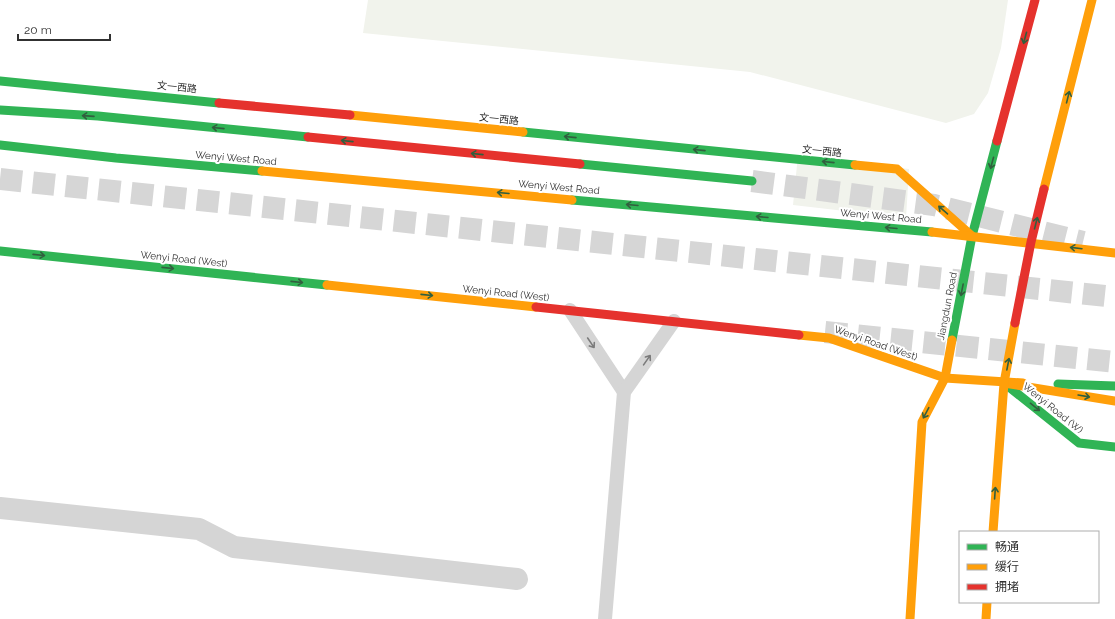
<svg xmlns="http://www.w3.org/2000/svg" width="1115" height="619" viewBox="0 0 1115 619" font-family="Raleway,'Noto Sans SC',sans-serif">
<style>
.green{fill:#f1f3ec}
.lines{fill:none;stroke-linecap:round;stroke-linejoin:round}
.highway-tunnel{stroke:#d6d6d6;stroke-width:22;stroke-dasharray:22 11;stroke-linecap:butt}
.lane{stroke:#d5d5d5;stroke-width:14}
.street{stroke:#d5d5d5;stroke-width:22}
.fast{stroke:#30b455;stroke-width:9}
.slow{stroke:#ff9f0a;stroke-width:9}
.jam{stroke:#e5322d;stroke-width:9}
.oneway{stroke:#315f3e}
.oneway2{stroke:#7b7b7b}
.labels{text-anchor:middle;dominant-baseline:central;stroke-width:4;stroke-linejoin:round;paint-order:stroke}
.street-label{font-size:10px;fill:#313131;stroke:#fff}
</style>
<rect width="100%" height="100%" fill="#fff"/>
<g class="green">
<polygon points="368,0 1008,0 1001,48 988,93 974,114 946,123 750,72 363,33"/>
<polygon points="798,155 909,169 906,218 793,205"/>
</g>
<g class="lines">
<g class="highway-tunnel">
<polyline points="0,179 1115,297"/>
<polyline points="752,181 934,205 1083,242"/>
<polyline points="825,332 1115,362"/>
</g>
<g class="lane">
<polyline points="570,310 624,392"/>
<polyline points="605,619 624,392 674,321"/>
</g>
<polyline class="street" points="0,508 199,529 234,547 517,579"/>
<g class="fast">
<polyline points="0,81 219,103"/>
<polyline points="0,110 98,116 308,137"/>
<polyline points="523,132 855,165"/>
<polyline points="0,145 116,158 262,171"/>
<polyline points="580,164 752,181"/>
<polyline points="572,200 932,232"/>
<polyline points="0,251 327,285"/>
<polyline points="952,340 972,236 997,141"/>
<polyline points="1004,383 1079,443 1115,447"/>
<polyline points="1058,384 1115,386"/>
</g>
<g class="slow">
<polyline points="350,115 523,132"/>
<polyline points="855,165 897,169 972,236"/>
<polyline points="262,171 572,200"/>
<polyline points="1044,189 1092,0"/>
<polyline points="932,232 1115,253"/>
<polyline points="327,285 536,307"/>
<polyline points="799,335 829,338 945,378 1023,383"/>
<polyline points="1004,383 1115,401"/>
<polyline points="993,532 1004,383 1015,323"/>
<polyline points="910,619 922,422 945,378 952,340"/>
<polyline points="986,619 987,602"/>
</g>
<g class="jam">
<polyline points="219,103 350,115"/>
<polyline points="308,137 580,164"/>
<polyline points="997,141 1035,0"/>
<polyline points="536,307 799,335"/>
<polyline points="1015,323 1031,242 1044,189"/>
</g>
</g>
<defs><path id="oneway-shaft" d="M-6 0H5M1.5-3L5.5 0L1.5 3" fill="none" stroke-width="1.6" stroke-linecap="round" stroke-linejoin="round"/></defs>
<g class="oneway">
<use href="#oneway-shaft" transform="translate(1025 38) rotate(105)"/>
<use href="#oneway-shaft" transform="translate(1068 97) rotate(-76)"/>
<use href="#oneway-shaft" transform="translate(88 116) rotate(-176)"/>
<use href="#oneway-shaft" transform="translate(218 128) rotate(-174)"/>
<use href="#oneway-shaft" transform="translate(570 137) rotate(-174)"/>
<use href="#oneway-shaft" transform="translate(347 141) rotate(-174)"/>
<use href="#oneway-shaft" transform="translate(699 150) rotate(-174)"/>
<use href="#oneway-shaft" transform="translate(477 154) rotate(-174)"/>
<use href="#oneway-shaft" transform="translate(828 162) rotate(-174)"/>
<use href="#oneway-shaft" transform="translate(992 163) rotate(105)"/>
<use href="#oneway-shaft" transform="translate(503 193) rotate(-175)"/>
<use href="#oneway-shaft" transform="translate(632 205) rotate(-175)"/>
<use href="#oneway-shaft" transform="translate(943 210) rotate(-139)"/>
<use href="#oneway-shaft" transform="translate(762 217) rotate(-175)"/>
<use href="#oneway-shaft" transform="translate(1036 223) rotate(-76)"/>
<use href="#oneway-shaft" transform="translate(891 228) rotate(-175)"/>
<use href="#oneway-shaft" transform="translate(1076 248) rotate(-173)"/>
<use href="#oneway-shaft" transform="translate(39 255) rotate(6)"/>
<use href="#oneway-shaft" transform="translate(168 268) rotate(6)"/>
<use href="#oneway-shaft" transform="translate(297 282) rotate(6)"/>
<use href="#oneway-shaft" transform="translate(962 290) rotate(101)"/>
<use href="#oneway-shaft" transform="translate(427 295) rotate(6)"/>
<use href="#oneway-shaft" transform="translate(1008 364) rotate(-79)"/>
<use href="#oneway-shaft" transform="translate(1084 396) rotate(10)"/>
<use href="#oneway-shaft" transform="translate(1035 407) rotate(39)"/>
<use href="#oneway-shaft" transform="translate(926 413) rotate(118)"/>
<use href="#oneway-shaft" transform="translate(995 493) rotate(-86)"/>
</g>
<g class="oneway2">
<use href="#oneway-shaft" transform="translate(591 343) rotate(56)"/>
<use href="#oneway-shaft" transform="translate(647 360) rotate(-55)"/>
</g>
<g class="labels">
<g class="street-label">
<text transform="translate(177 87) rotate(6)">文一西路</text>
<text transform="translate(499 119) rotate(6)">文一西路</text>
<text transform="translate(822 151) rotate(6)">文一西路</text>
<text transform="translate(236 158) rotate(5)">Wenyi West Road</text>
<text transform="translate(559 187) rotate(5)">Wenyi West Road</text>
<text transform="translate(881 216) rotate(5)">Wenyi West Road</text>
<text transform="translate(184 259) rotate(6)">Wenyi Road (West)</text>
<text transform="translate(506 293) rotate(6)">Wenyi Road (West)</text>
<text transform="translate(947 306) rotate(-79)">Jiangdun Road</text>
<text transform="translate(876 343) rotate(19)">Wenyi Road (West)</text>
<text transform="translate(1053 408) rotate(39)">Wenyi Road (W)</text>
</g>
</g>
<rect x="959" y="531" width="140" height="72" fill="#ffffff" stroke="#adadad"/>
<rect x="967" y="544" width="20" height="6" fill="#30b455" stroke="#adadad"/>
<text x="995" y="551" font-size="12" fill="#313131">畅通</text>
<rect x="967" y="564" width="20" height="6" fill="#ff9f0a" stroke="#adadad"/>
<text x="995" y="571" font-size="12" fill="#313131">缓行</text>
<rect x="967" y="584" width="20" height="6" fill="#e5322d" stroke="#adadad"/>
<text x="995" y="591" font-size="12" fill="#313131">拥堵</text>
<path d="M18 34v6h92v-6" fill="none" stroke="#313131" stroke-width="2"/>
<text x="24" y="34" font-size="12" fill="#313131" stroke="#ffffff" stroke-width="3" paint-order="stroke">20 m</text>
</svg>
